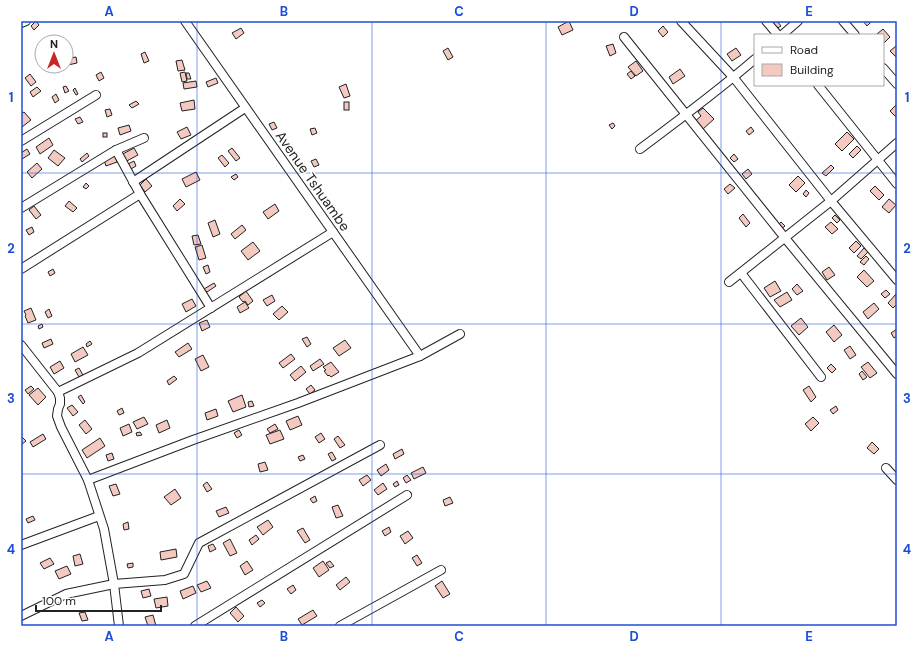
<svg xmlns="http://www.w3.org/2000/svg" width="918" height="647" viewBox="0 0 918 647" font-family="'DM Sans',sans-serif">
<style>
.building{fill:#f3c9c0;stroke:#222}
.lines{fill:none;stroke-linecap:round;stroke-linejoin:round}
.street-casing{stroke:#222;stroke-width:10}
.street{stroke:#fff;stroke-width:8}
.grid{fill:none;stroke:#1d4ed8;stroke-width:1;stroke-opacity:0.55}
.labels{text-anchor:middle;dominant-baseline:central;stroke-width:3;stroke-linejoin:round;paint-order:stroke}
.street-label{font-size:14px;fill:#222;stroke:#fff}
.neatline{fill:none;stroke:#1d4ed8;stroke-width:1.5}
.grid-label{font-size:13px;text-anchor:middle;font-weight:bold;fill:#1d4ed8}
</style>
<rect width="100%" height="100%" fill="#fff"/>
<g class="building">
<polygon points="36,21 39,25 34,30 31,26"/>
<polygon points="569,21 573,30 562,35 558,27"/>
<polygon points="770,21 777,21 781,26 776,29"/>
<polygon points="863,21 872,21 867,26"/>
<polygon points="663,26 668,32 663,37 658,31"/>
<polygon points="241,28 244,33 236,39 232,33"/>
<polygon points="883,29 890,37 884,43 883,41 883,35 877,34"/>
<polygon points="613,44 616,53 610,56 606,46"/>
<polygon points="896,46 897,46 897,58 890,51"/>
<polygon points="448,48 453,57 448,60 443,51"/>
<polygon points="736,48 741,55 732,61 727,54"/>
<polygon points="145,52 149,61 144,63 141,54"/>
<polygon points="76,57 77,63 68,65 66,59"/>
<polygon points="182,60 185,70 178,71 176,61"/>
<polygon points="636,61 643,71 636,76 628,67"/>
<polygon points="680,69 685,76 673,84 669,77"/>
<polygon points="631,71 635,76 631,79 627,74"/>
<polygon points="101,72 104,78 99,81 96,75"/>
<polygon points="185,72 187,81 182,82 180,73"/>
<polygon points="186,73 189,73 191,79 187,79"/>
<polygon points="30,74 36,82 31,86 25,78"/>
<polygon points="216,78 218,83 208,87 206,82"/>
<polygon points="196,81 197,87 184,89 183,83"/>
<polygon points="346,84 350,96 344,98 339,87"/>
<polygon points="66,86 69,91 65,93 63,87"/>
<polygon points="37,87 41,91 33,97 30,92"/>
<polygon points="75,88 78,94 76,95 73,90"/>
<polygon points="56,94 59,100 55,103 52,97"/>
<polygon points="194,100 195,109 182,111 180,103"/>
<polygon points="136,101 139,104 132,108 129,105"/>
<rect x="344" y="102" width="5" height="8"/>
<polygon points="897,104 897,118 890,111"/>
<polygon points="703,108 714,119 702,130 694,122 701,116 698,112"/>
<polygon points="110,109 112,115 107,117 105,110"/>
<polygon points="24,112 31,120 22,127 21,126 21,114"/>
<polygon points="80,117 83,122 78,124 75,119"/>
<polygon points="274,122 277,128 272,130 269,124"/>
<polygon points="613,123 615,126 612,129 609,125"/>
<polygon points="129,125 131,131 120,135 118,128"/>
<polygon points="187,127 191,135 181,139 177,132"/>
<polygon points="751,127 754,131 749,135 746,131"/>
<polygon points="315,128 317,133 312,135 310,129"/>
<polygon points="847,132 854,139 842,151 835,144"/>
<rect x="103" y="133" width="4" height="4"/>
<polygon points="49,138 53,145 40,154 36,147"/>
<polygon points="857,146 861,150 853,158 849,154"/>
<polygon points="134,148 138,155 125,162 121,155"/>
<polygon points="232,148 240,158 236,161 228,151"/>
<polygon points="27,149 30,154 22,159 21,157 21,153"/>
<polygon points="54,150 65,158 58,166 48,158"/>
<polygon points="87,153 89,156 82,162 80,159"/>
<polygon points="734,154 738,159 734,162 730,158"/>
<polygon points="222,155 229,163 225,167 218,158"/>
<polygon points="115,156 117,162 106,166 104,160"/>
<polygon points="316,159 319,165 314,167 311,161"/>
<polygon points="134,161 136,166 131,169 128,164"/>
<polygon points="37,163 42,169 32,178 27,172"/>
<polygon points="831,165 834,168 826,176 822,173"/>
<polygon points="748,169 752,174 746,179 742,174"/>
<polygon points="196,172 200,180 186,187 182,179"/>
<polygon points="236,174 238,177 234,180 231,177"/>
<polygon points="798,176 805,183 796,192 789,185"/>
<polygon points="146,179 152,186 145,192 140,185"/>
<polygon points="86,183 89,186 86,189 83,187"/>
<polygon points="730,184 735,188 728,194 724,189"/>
<polygon points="875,186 884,195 879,200 870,191"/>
<polygon points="806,190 809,193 806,197 803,194"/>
<polygon points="180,199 185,204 177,211 173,206"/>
<polygon points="889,199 896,205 889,213 882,207"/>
<polygon points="69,201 77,208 73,212 65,206"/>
<polygon points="275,204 279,211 268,219 263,212"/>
<polygon points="34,206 41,215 36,219 29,210"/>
<polygon points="743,214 750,223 746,227 739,218"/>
<polygon points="835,215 840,220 837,223 832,218"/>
<polygon points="215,220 220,234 213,237 208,223"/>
<polygon points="781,222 785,226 780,230 777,226"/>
<polygon points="831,222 838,229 832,234 825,227"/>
<polygon points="242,225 246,230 235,239 231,234"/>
<polygon points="32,227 34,232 29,235 26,230"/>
<polygon points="198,235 201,244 194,245 192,236"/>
<polygon points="856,241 861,246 854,253 849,248"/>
<polygon points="253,242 260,251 248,260 241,251"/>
<polygon points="202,245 206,258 199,260 195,247"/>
<polygon points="864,248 868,252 861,259 857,256"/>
<polygon points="866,256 869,259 864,265 860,262"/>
<polygon points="208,265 210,272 206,274 203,267"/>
<polygon points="829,267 835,275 827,280 822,272"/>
<polygon points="53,269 55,273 50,276 48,272"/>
<polygon points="864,270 874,281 867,287 857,277"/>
<polygon points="775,281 781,291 770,297 764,288"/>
<polygon points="214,283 216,286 207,292 204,289"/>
<polygon points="797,284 803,291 797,295 792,289"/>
<polygon points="886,290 890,294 885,298 881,294"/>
<polygon points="246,291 253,301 248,305 245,301 243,302 239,297"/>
<polygon points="787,292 792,300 780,307 774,300"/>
<polygon points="896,294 897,304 893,308 888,303"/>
<polygon points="272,295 275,301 267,306 263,300"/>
<polygon points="192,299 196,306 186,312 182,304"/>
<polygon points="245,302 249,308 240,313 237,307"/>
<polygon points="874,303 879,309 868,319 863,312"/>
<polygon points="282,306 288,312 279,320 273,314"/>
<polygon points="31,308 36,320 28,323 25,316 26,315 24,311"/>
<polygon points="49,309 52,316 48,318 45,312"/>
<polygon points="801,318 808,327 799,335 791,326"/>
<polygon points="207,320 210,327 202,331 199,323"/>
<polygon points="42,324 43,327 39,329 38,326"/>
<polygon points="834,325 842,335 834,342 826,332"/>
<polygon points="897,329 897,336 894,338 891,333"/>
<polygon points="307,337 311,344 307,347 302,339"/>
<polygon points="51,339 53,344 44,348 42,343"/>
<polygon points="345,340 351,348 339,356 333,348"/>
<polygon points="90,341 92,344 87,347 86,344"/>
<polygon points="188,343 192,349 179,357 175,352"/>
<polygon points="850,346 856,355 850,359 844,350"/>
<polygon points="83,347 88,355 75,362 71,354"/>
<polygon points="291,354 295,359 283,368 279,363"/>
<polygon points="203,355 209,367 201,371 195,359"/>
<polygon points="320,359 324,364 313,371 310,366"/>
<polygon points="60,361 64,368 54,374 50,367"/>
<polygon points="331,362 339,372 331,377 329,375 328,376 324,371 326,370 323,367"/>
<polygon points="868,362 877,373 870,378 861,367"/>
<polygon points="831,364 836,369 832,373 827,368"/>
<polygon points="301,366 306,372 295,381 290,375"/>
<polygon points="79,368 83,375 79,377 75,370"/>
<polygon points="862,371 867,377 863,380 859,374"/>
<polygon points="174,376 177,379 169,385 167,381"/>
<polygon points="311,385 315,390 310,394 306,389"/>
<polygon points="31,386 34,389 28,394 25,390"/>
<polygon points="809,386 816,397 811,402 803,390"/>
<polygon points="38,388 46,397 38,405 29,395"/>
<polygon points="81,395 85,402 83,404 78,397"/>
<polygon points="242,395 246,407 233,412 228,401"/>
<polygon points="252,401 254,406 249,407 248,402"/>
<polygon points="72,405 78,412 73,416 67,408"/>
<polygon points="836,406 838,410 833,414 830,410"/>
<polygon points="122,408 124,413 119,415 117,411"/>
<polygon points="216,409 218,416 207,420 205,413"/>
<polygon points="298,416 302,425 290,430 286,421"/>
<polygon points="144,417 148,424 137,429 133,422"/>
<polygon points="813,417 819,423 811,431 805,424"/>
<polygon points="85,420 92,429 86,434 79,425"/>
<polygon points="167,420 170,428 159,433 156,425"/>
<polygon points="129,424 132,432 123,436 120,428"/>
<polygon points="275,424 278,429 270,433 267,429"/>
<polygon points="239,430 242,435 237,438 234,433"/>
<polygon points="280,430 284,439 270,444 266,435"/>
<polygon points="140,432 142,435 137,436 136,433"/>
<polygon points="321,433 325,439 319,443 315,437"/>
<polygon points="43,434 46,439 33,447 30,442"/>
<polygon points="338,436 345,445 340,448 334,439"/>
<polygon points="22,437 26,441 21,445 21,438"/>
<polygon points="100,438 105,446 87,458 82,450"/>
<polygon points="872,442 879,449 874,454 867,448"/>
<polygon points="402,449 404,454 395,459 393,454"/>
<polygon points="332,452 336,459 332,461 328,454"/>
<polygon points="112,453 114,459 108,461 106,455"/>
<polygon points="303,455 305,459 300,461 298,457"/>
<polygon points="265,462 268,470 260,472 258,464"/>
<polygon points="386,464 389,470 381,476 377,470"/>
<polygon points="423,467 426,473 414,479 411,473"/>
<polygon points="367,475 371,480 363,486 359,480"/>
<polygon points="407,475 411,480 406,483 403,478"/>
<polygon points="397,481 399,485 395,487 393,484"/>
<polygon points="207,482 212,489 207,492 203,485"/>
<polygon points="383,483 387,489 378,495 374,490"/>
<polygon points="116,484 120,494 113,496 109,486"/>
<polygon points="175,489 181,498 171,505 164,497"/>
<polygon points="315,496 317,501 313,503 310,499"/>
<polygon points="450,497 453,503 445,506 443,500"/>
<polygon points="338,505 343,516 336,518 332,507"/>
<polygon points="226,507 229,513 219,517 216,511"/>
<polygon points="33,516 35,520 28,523 26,519"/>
<polygon points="268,520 273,527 263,535 257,527"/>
<polygon points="128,522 129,529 124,530 123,524"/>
<polygon points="389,527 391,532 385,536 382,531"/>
<polygon points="303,528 310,540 305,543 297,531"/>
<polygon points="408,531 413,538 405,544 400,536"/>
<polygon points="256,535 259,539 252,545 249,540"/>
<polygon points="230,539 237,553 230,556 223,543"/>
<polygon points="213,544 216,549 210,552 208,546"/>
<polygon points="176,549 177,557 161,560 160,552"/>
<polygon points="80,554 83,564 75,566 73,556"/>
<polygon points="417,555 422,563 417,566 412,558"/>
<polygon points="50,558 54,564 44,569 40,563"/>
<polygon points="247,561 253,570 245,575 240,566"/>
<polygon points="323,561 329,570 319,577 313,568"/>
<polygon points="330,561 334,566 330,568 326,563"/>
<polygon points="133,563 133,567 128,568 127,564"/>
<polygon points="67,566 71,574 59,579 55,571"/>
<polygon points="346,577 350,582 340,590 336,585"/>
<polygon points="207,581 211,588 201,592 197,585"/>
<polygon points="442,581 450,594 443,598 435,586"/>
<polygon points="293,585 296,590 291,594 287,589"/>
<polygon points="193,586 196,593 183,599 180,591"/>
<polygon points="149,589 151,596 143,598 141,591"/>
<polygon points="167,597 168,606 156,608 154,599"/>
<polygon points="262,600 265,603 260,607 257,603"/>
<polygon points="236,607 244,616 238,622 230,613"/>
<polygon points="313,610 317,616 302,625 298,619"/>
<polygon points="85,612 88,620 82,621 79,613"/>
<polygon points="153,615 156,626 148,626 145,617"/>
</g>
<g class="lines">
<g class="street-casing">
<g id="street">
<polyline points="185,21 420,356"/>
<polyline points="681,21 734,78 831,201 897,280"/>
<polyline points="766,21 778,35"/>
<polyline points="843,21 855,35"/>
<polyline points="21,23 26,21"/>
<polyline points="782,35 798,21"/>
<polyline points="624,37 785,238 897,374"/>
<polyline points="883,68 897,84"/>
<polyline points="818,85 897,184"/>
<polyline points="21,141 96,95"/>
<path d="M640,149C679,120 718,91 755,59"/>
<polyline points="116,150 140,194 211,308"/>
<polyline points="133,182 245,108"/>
<polyline points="21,208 116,150 144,138"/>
<polyline points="21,269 140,194"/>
<polyline points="741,273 821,377"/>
<polyline points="729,282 831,201 897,143"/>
<polyline points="21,345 58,392 60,398 60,404 58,409 57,416 61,427 88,480 104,529 114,584 119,626"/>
<polyline points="58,392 138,353 333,232"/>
<polyline points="886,468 897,480"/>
<polyline points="88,480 193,440 298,403 420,356 460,334"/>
<polyline points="21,545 99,516"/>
<polyline points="21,616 66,594 114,584 165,580 184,574 199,543 380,445"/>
<polyline points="195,626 407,495"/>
<polyline points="340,626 441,570"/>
</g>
</g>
<use href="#street" class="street"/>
</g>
<path class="grid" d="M197,21V626M372,21V626M546,21V626M721,21V626M21,173H897M21,324H897M21,474H897"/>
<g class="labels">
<g class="street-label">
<text transform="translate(313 181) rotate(55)">Avenue Tshuambe</text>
</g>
</g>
<rect width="918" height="647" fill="none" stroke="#ffffff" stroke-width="44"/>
<rect x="754" y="34" width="130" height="52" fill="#ffffff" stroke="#a7a7a7"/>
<rect x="762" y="47" width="20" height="6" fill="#ffffff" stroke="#a7a7a7"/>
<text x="790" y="54" font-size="12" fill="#222222">Road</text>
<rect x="762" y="64" width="20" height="12" fill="#f3c9c0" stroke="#a7a7a7"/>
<text x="790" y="74" font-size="12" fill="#222222">Building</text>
<g transform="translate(54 54)"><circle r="19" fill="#ffffff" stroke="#a7a7a7"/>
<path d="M0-3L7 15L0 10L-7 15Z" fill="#c62828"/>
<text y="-6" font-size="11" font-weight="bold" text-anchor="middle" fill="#222222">N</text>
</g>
<path d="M36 605v6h125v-6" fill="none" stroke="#222222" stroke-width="2"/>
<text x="42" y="605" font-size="12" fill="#222222" stroke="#ffffff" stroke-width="3" paint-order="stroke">100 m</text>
<rect x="22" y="22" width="874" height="603" class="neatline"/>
<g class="grid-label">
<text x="109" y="16">A</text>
<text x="284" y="16">B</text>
<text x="459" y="16">C</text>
<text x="634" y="16">D</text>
<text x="809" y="16">E</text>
<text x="11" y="102">1</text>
<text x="907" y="102">1</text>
<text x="11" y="253">2</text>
<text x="907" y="253">2</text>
<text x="11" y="403">3</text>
<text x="907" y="403">3</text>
<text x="11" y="554">4</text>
<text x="907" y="554">4</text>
<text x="109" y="641">A</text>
<text x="284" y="641">B</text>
<text x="459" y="641">C</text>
<text x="634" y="641">D</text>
<text x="809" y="641">E</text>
</g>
</svg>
